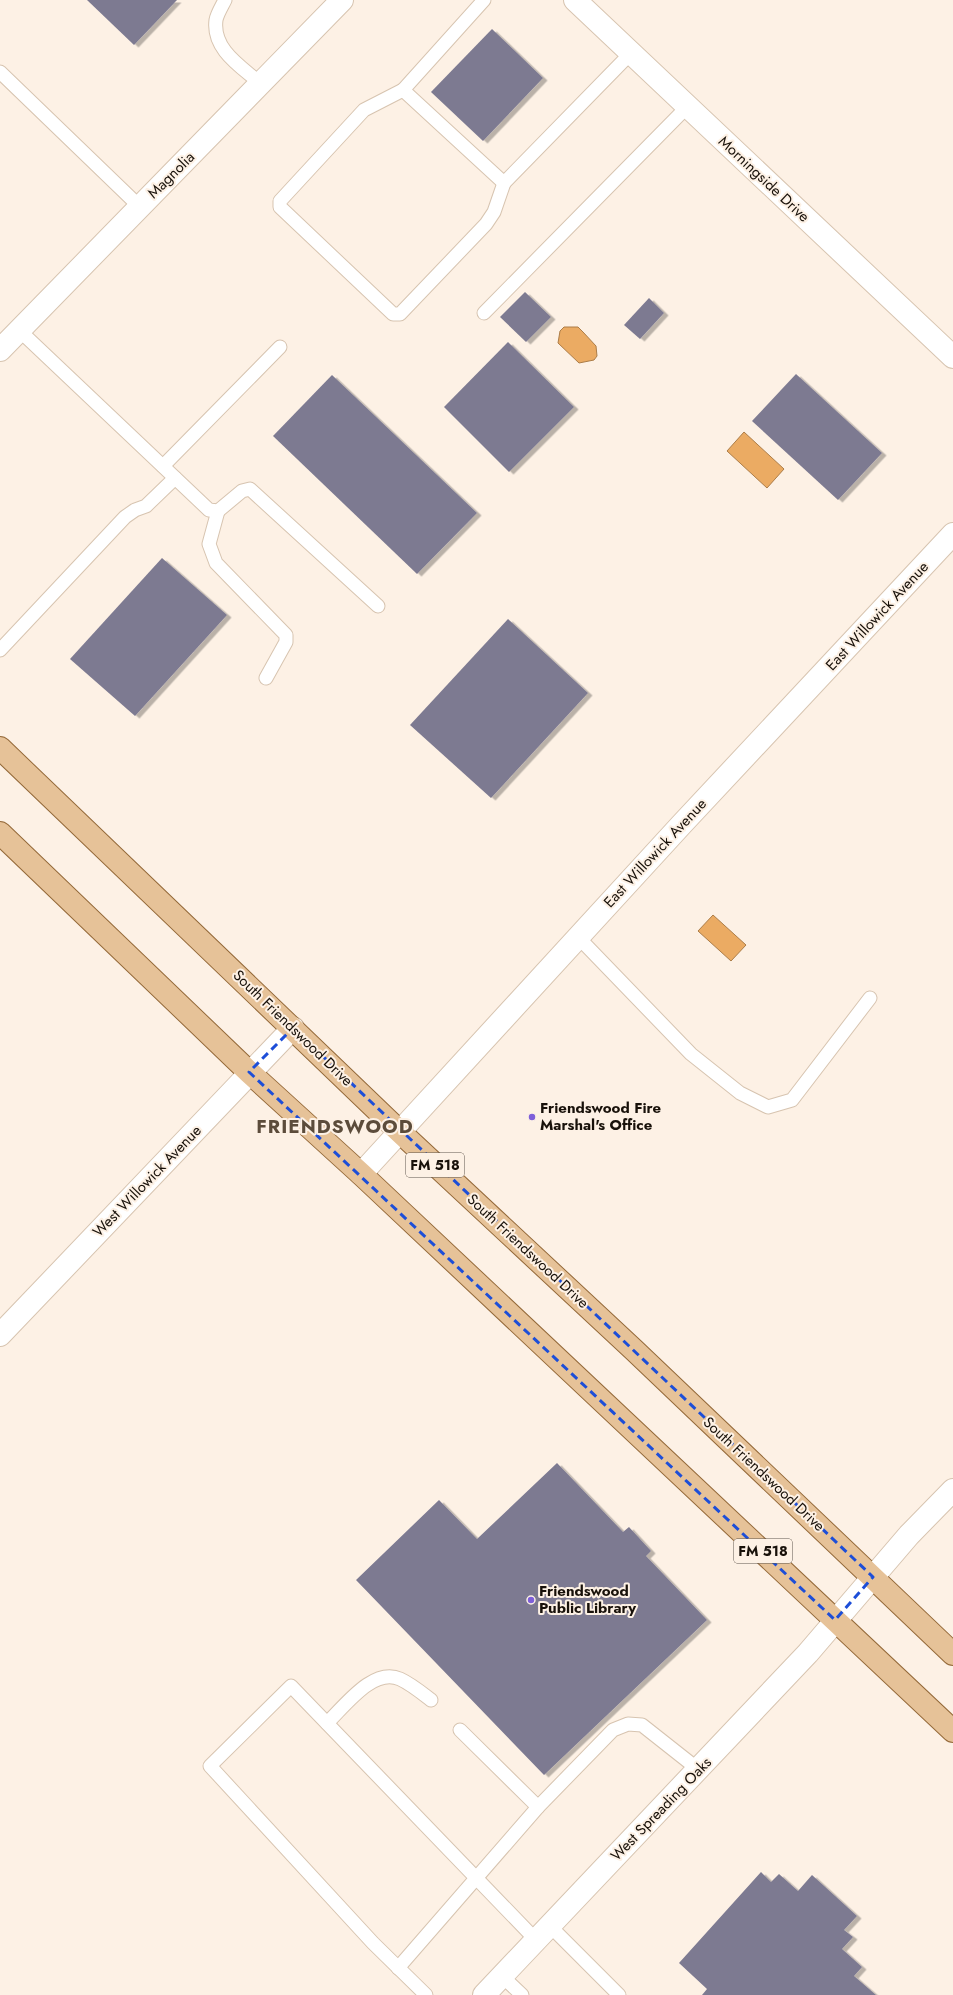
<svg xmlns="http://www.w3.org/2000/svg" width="953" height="1995" viewBox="0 0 953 1995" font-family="Jost,sans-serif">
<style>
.water{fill:#ebab63;stroke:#ac7d48}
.building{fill:#7d7a91;filter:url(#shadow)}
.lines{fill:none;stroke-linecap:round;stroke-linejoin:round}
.lane-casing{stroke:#d7c4b0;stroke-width:15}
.street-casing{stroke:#d7c4b0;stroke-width:24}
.primary-casing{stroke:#946939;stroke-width:24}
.lane{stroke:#fff;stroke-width:13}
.street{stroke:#fff;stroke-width:22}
.primary{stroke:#e6c298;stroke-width:22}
.marked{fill:none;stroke:#1d4ed8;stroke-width:3;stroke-dasharray:8 5;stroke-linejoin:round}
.poi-dot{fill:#7e5fd9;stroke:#fdf1e5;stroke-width:1.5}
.labels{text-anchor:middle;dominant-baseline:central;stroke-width:4;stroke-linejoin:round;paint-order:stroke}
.shield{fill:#fdf1e5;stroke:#5d544c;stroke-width:1}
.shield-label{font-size:14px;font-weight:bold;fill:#18110a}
.street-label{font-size:15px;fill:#18110a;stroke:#fdf1e5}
.poi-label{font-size:15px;font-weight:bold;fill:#18110a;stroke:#fdf1e5;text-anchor:start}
.district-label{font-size:19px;font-weight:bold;letter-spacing:1px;fill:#5c4c3b;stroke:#fdf1e5}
</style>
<defs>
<filter id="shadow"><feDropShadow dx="4.5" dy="2.5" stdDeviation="0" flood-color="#0004"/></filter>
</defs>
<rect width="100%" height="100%" fill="#fdf1e5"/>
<g class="water">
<polygon points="564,327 578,327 583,332 596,346 597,356 594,360 579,363 558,343 560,331"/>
<polygon points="744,432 784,469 767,488 727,451"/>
<polygon points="713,915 746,945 731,961 698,931"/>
</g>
<g class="building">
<polygon points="87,0 177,0 134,45"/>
<polygon points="492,29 543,78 483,141 431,92"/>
<polygon points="525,292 551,317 526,342 500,317"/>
<polygon points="649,298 664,313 640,339 624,325"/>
<polygon points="508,342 574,407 509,472 444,407"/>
<polygon points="796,374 882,453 838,500 752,421"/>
<polygon points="332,375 477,513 417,574 273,436"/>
<polygon points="162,558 227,615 135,716 70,659"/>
<polygon points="508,619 588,693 491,798 410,725"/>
<polygon points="557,1463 623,1532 629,1527 651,1551 646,1556 707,1620 544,1775 356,1580 439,1500 477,1539"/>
<polygon points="761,1872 771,1882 779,1874 798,1891 812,1875 857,1916 844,1930 853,1937 842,1949 862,1967 854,1976 876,1995 702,1995 707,1989 679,1963"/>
</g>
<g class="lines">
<g class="lane-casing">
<g id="lane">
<path d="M225,0C222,6 217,14 216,20C212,50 242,67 261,84"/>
<polyline points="484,0 403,90 504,183 631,53"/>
<polyline points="0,72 140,207"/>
<polyline points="403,90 364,110 280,201 280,207 393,314 400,314 486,224 494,212 504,183"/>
<polyline points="484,313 687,107"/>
<polyline points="19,330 209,510 218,511 242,491 250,489 378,606"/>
<polyline points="163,466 280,347"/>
<polyline points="218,511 209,544 216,563 286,635 286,642 266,678"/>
<polyline points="0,650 125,517 135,510 146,506 175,478"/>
<polyline points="578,937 691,1054 740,1093 768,1107 792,1100 870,998"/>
<path d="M327,1723C345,1706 373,1667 400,1679C411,1684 422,1693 431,1700"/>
<polyline points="460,1730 538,1807"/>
<polyline points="550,1926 619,1995"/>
<polyline points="398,1968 538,1807 613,1730 628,1724 642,1725 699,1770"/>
<polyline points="502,1976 522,1995"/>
<polyline points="426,1995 373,1943 210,1766 291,1686 536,1940"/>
</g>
</g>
<g class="street-casing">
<g id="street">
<polyline points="575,0 953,357"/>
<polyline points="0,350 342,0"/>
<polyline points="361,1174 681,825 953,534"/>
<polyline points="0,1335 293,1028"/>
<polyline points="484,1995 808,1653 909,1535 953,1490"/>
</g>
</g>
<g class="primary-casing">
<g id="primary">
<polyline points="0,748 399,1131 634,1350 953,1654"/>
<polyline points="0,833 249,1072 361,1174 953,1731"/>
</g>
</g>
<use href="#lane" class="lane"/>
<use href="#street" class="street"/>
<use href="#primary" class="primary"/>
</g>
<path class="marked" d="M293,1028L873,1577L835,1620L249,1072Z"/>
<g class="poi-dot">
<circle cx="532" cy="1117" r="4"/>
<circle cx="531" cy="1600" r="4"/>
</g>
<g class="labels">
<g class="shield">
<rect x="406" y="1153" width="58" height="24" rx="3"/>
<rect x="734" y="1539" width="58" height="24" rx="3"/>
</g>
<g class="shield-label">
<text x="435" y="1165">FM 518</text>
<text x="763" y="1551">FM 518</text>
</g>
<g class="street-label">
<text transform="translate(171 175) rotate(-45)">Magnolia</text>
<text transform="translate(764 179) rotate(43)">Morningside Drive</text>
<text transform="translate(877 616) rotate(-47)">East Willowick Avenue</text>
<text transform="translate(655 853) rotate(-47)">East Willowick Avenue</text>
<text transform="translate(293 1028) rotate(44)">South Friendswood Drive</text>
<text transform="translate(147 1181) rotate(-46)">West Willowick Avenue</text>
<text transform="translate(528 1251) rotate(43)">South Friendswood Drive</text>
<text transform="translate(764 1474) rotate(43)">South Friendswood Drive</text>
<text transform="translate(661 1809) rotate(-46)">West Spreading Oaks</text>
</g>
<g class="poi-label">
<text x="540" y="1108">Friendswood Fire<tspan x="540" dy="17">Marshal's Office</tspan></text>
<text x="539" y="1591">Friendswood<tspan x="539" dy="17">Public Library</tspan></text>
</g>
<g class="district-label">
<text x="335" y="1126">FRIENDSWOOD</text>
</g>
</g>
</svg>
